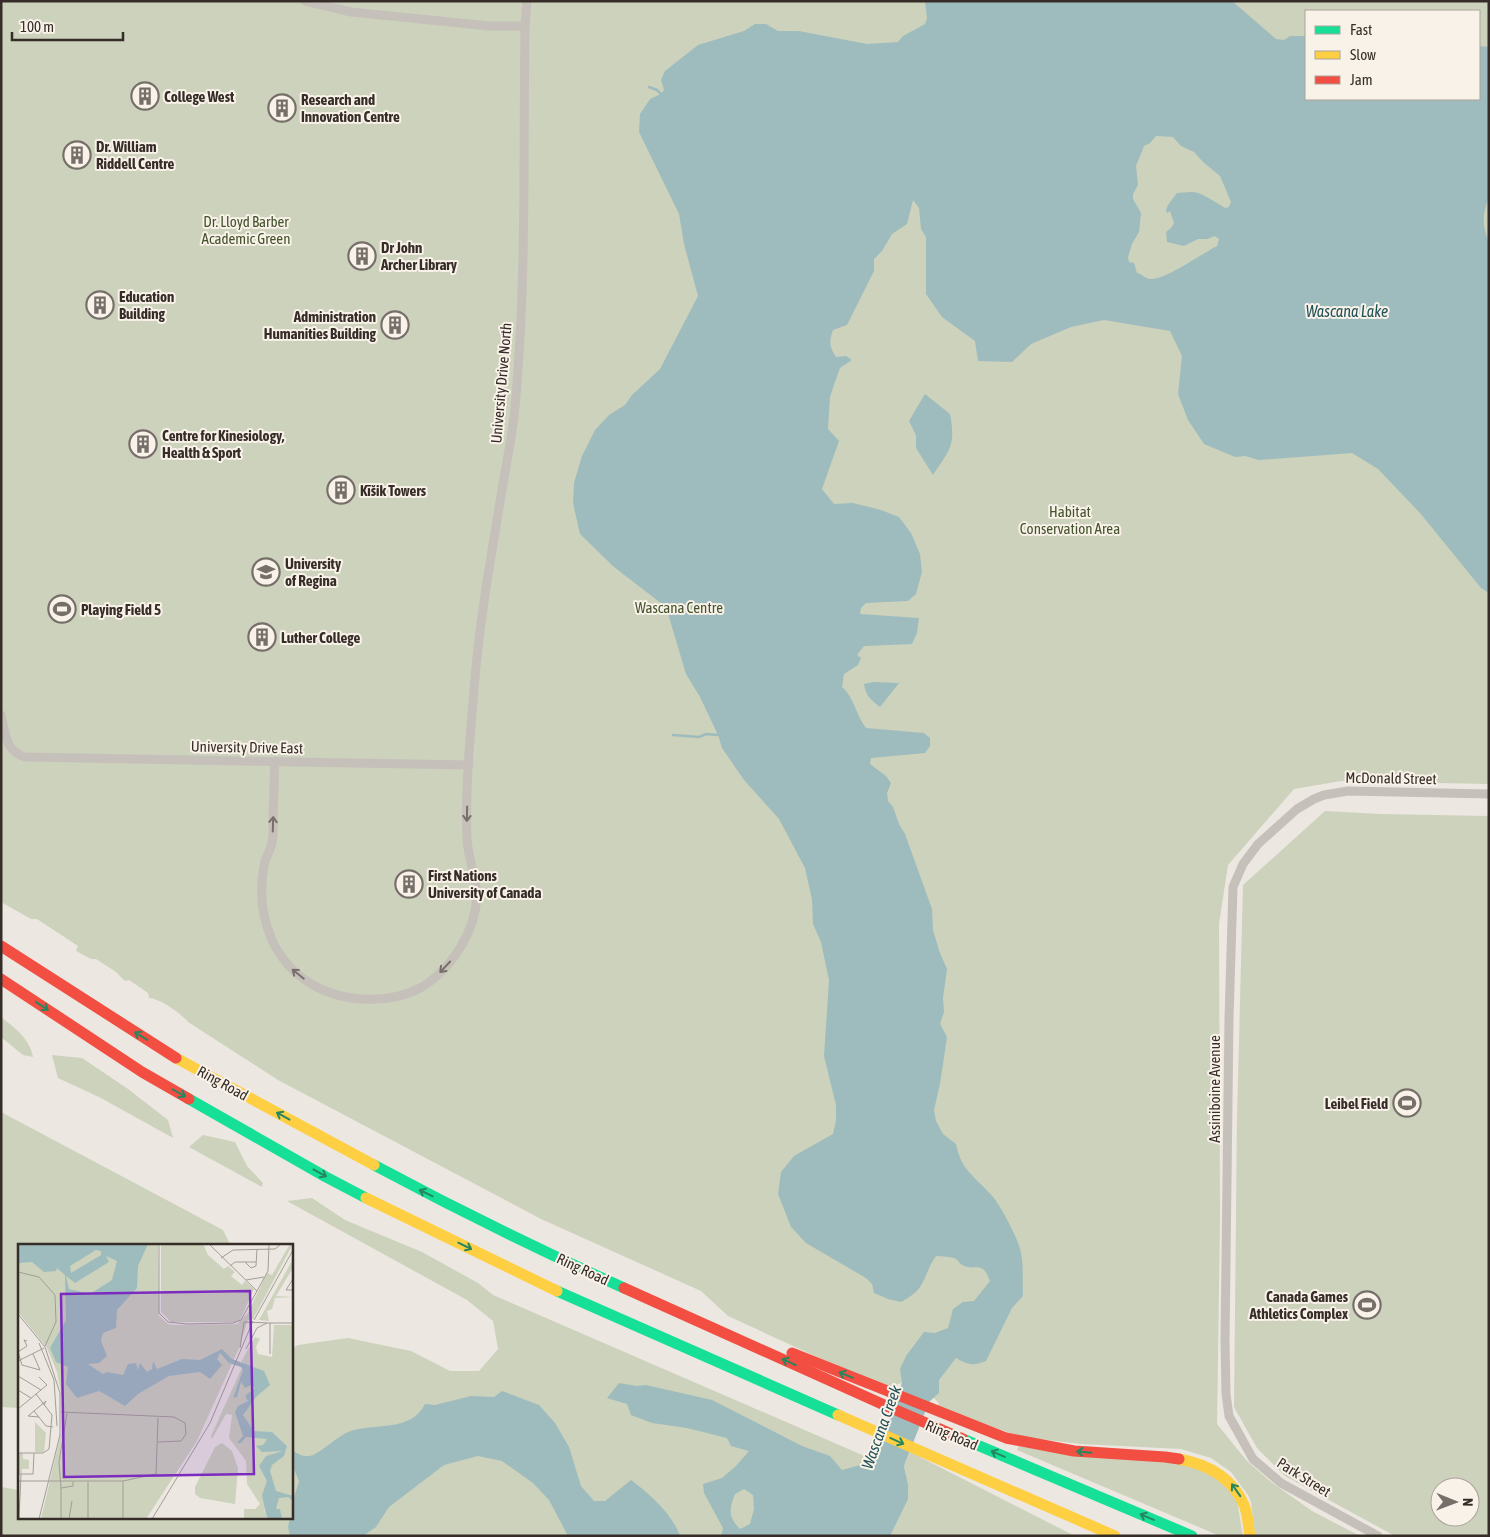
<svg xmlns="http://www.w3.org/2000/svg" width="1490" height="1537" viewBox="0 0 1490 1537" font-family="'Asap Condensed',sans-serif">
<style>
.green{fill:#cdd2bc;fill-rule:evenodd}
.water{fill:#9ebcbd;fill-rule:evenodd}
.lines{fill:none;stroke-linecap:round;stroke-linejoin:round}
.stream{stroke:#9ebcbd;stroke-width:2.5}
.street{stroke:#c6c0ba;stroke-width:9}
.fast{stroke:#16e098;stroke-width:11}
.slow{stroke:#ffcf43;stroke-width:11}
.jam{stroke:#f24e42;stroke-width:11}
.oneway{stroke:#776f6a}
.oneway2{stroke:#268660}
.labels{text-anchor:middle;dominant-baseline:central;stroke-width:4;stroke-linejoin:round;paint-order:stroke}
.poi-label{font-size:15px;font-weight:bold;fill:#362d28;stroke:#f9f2e9;text-anchor:start}
.park-label{font-size:15px;fill:#44532d;stroke:#f9f2e9}
.street-label{font-size:15px;fill:#362d28;stroke:#f9f2e9}
.water-label{font-size:16px;font-style:italic;fill:#205156;stroke:#f9f2e9}
.inset-road{fill:none;stroke:#a39d97;stroke-width:1}
.view{fill:#7b2cbf;fill-opacity:0.15;stroke:#7b2cbf;stroke-width:2.5}
.inset-edge{fill:none;stroke:#362d28;stroke-width:2.5}
</style>
<rect width="100%" height="100%" fill="#ece7e1"/>
<g class="green">
<path d="M1,1H1489V784L1341,781L1294,789L1228,865L1219,924L1220,1219L1217,1424L1247,1461L1271,1482L1312,1511L1360,1536H1255L1251,1502L1248,1495L1231,1472L1211,1458L1181,1449L1081,1444L1022,1437L937,1408L939,1403L934,1398L902,1383L895,1385L893,1389L817,1357L728,1316L701,1291L541,1219L278,1080L188,1022C182,1014 159,998 149,998L148,993L129,980L125,981L116,972L96,959H91L76,951L78,946L37,919H31L1,902ZM1306,11H1479V99H1306Z"/>
<path d="M1325,811L1381,814L1489,816V1536H1395L1285,1476L1257,1448L1234,1407L1237,1119L1243,885ZM1440,1487H1470V1517H1440Z"/>
<path d="M1,1017C15,1028 30,1039 33,1057L23,1055L1,1037Z"/>
<polygon points="52,1055 82,1058 128,1089 168,1120 173,1138 101,1098 58,1078"/>
<polygon points="1,1112 223,1230 231,1246 19,1246 19,1408 1,1407"/>
<polygon points="203,1135 235,1142 247,1166 263,1183 262,1187 189,1147"/>
<polygon points="312,1198 345,1220 422,1252 478,1283 493,1295 906,1474 904,1466 910,1452 1075,1536 1,1536 1,1487 19,1490 19,1518 291,1518 291,1349 298,1345 348,1338 411,1351 450,1371 479,1371 498,1349 493,1321 467,1300 287,1201"/>
<polygon points="1020,1444 1169,1461 1210,1472 1236,1495 1243,1536 1220,1536 1017,1450"/>
</g>
<g class="water">
<path d="M925,1H1232L1276,39L1284,40L1290,36H1306V99H1479V46L1489,47V197C1482,214 1482,226 1489,243V593L1481,588L1420,513L1378,469L1352,453L1259,460L1245,456L1235,457L1204,444L1188,420L1178,394L1182,356L1170,331L1104,320L1071,327L1031,344L1012,362L978,361L975,341L942,317L926,294V237L921,229L919,208L913,200L907,224L892,234L882,251L874,259V271L847,325L833,330C829,342 829,346 836,357L846,356L852,360L840,368L835,382L830,397L828,429L839,441L822,489L834,504L853,503L881,510L899,517L911,533L920,554L922,572L916,594L908,601L866,603L861,608L860,614L919,618L917,633L912,644L864,646L857,655L861,658L858,665L844,674L842,687C854,697 856,715 866,728L924,733L930,738V746L925,753L871,758L870,764L886,776L891,783L887,793L888,801L893,807L899,824L905,834L932,909L933,930L940,953L947,969L943,998L944,1012L940,1024L947,1037L940,1084L934,1110L936,1121L943,1134L956,1144C961,1171 977,1178 993,1197C1002,1208 1019,1240 1021,1253C1024,1267 1022,1282 1023,1296L1012,1308L986,1361C974,1366 967,1365 956,1358L939,1380V1393L929,1402L904,1466L908,1485V1499L890,1536H721L723,1528L704,1493L703,1484L722,1478L736,1466L749,1451L731,1446L727,1438L687,1428L652,1423L631,1415L627,1404L607,1398L619,1383L637,1386L646,1385L712,1400L802,1446L830,1456L842,1470L860,1465L874,1452L902,1383L900,1369L906,1356L924,1332L935,1333L948,1328L953,1309L963,1302L974,1301L990,1281C982,1259 976,1272 962,1265C958,1262 960,1262 956,1259C951,1256 942,1257 936,1256C921,1278 928,1288 901,1302L888,1299L874,1293L872,1284L866,1278L806,1243L791,1227L778,1194L781,1172L794,1156L833,1134L836,1120V1105L824,1056L829,980L821,942L813,924L812,900L805,868L779,819L744,780L722,748L718,735L700,697L686,674L666,607L614,567L580,534L573,503L574,483L582,456L595,430L609,415L625,405L632,395L660,369L698,296L684,244L679,214L639,132L640,114L650,99L661,94L664,90L661,80L665,71L698,45L744,31L755,24H766L778,31H799L867,44L898,42L903,36L925,24L927,18ZM1156,136L1173,137L1181,146L1194,152L1203,162L1220,176L1231,202L1229,207L1225,208C1221,205 1202,194 1198,193C1192,191 1184,193 1177,193L1168,205L1166,210L1167,213L1170,211L1174,223L1171,228L1166,232L1167,242L1184,246L1198,239H1207L1215,236L1219,239L1217,246C1203,253 1165,280 1151,279C1145,279 1142,274 1137,273L1134,263L1129,262L1128,257L1132,244L1139,232L1141,213L1133,199V194L1138,185L1136,166L1144,146L1150,143ZM744,1489L753,1495L754,1509L750,1524L740,1529C728,1517 729,1509 735,1494Z"/>
<path d="M925,394L950,414C956,446 950,449 933,475L916,448V435L909,421Z"/>
<path d="M874,682L899,683L880,707C871,700 866,696 864,684Z"/>
<path d="M502,1391L539,1405L555,1423L569,1447L581,1486L594,1501H605L631,1480C649,1493 673,1515 680,1536H568L549,1500L533,1483L502,1461L478,1456L444,1465L389,1507L376,1527L363,1536H290L288,1527L290,1518H291L294,1498L299,1481L294,1469L291,1468V1450C297,1453 302,1457 309,1456C317,1456 338,1436 348,1432C374,1422 411,1433 425,1404L435,1405L471,1396L494,1397Z"/>
</g>
<g class="lines">
<g class="stream">
<polyline points="649,87 657,90 661,94"/>
<polyline points="673,735 699,737 706,734 718,735"/>
</g>
<g class="street">
<polyline points="305,1 351,12 489,26 525,26"/>
<path d="M1,715C6,734 5,751 25,757L469,765"/>
<path d="M275,761C274,779 274,797 273,815C273,824 274,834 272,842C271,849 267,855 265,861C259,888 261,915 272,940C289,977 324,997 363,999C383,1000 404,997 422,987C447,972 469,941 475,911C481,882 468,865 467,838C465,789 470,739 474,690C479,623 491,557 502,490C506,466 511,441 514,417C527,287 523,156 525,26L527,1"/>
<polyline points="1378,1536 1281,1483 1253,1459 1229,1416 1226,1394 1225,1341 1229,1019 1233,887 1243,864 1258,844 1297,809 1314,799 1324,795 1348,791 1489,794"/>
</g>
<g class="fast">
<polyline points="189,1099 326,1177 366,1198"/>
<path d="M374,1165C456,1209 539,1250 624,1288"/>
<polyline points="557,1291 838,1415"/>
<polyline points="963,1439 1192,1536"/>
</g>
<g class="slow">
<polyline points="176,1058 374,1165"/>
<polyline points="366,1198 557,1291"/>
<polyline points="838,1415 1115,1536"/>
<path d="M1179,1459C1207,1464 1232,1477 1244,1505C1248,1514 1248,1526 1250,1536"/>
</g>
<g class="jam">
<polyline points="1,946 176,1058"/>
<polyline points="1,979 142,1072 189,1099"/>
<polyline points="624,1288 882,1404 963,1439"/>
<polyline points="792,1353 1006,1438 1074,1451 1165,1457 1179,1459"/>
</g>
</g>
<defs><path id="oneway-shaft" d="M-6 0H5M1.5-3L5.5 0L1.5 3" fill="none" stroke-width="1.6" stroke-linecap="round" stroke-linejoin="round" transform="scale(1.25)"/></defs>
<g class="oneway">
<use href="#oneway-shaft" transform="translate(467 814) rotate(91)"/>
<use href="#oneway-shaft" transform="translate(273 824) rotate(-88)"/>
<use href="#oneway-shaft" transform="translate(445 967) rotate(133)"/>
<use href="#oneway-shaft" transform="translate(298 974) rotate(-141)"/>
</g>
<g class="oneway2">
<use href="#oneway-shaft" transform="translate(42 1006) rotate(34)"/>
<use href="#oneway-shaft" transform="translate(141 1036) rotate(-148)"/>
<use href="#oneway-shaft" transform="translate(179 1093) rotate(30)"/>
<use href="#oneway-shaft" transform="translate(283 1116) rotate(-151)"/>
<use href="#oneway-shaft" transform="translate(320 1173) rotate(29)"/>
<use href="#oneway-shaft" transform="translate(426 1193) rotate(-154)"/>
<use href="#oneway-shaft" transform="translate(465 1246) rotate(26)"/>
<use href="#oneway-shaft" transform="translate(789 1362) rotate(-156)"/>
<use href="#oneway-shaft" transform="translate(846 1375) rotate(-158)"/>
<use href="#oneway-shaft" transform="translate(897 1441) rotate(24)"/>
<use href="#oneway-shaft" transform="translate(1084 1452) rotate(-175)"/>
<use href="#oneway-shaft" transform="translate(998 1454) rotate(-157)"/>
<use href="#oneway-shaft" transform="translate(1236 1490) rotate(-125)"/>
<use href="#oneway-shaft" transform="translate(1147 1517) rotate(-157)"/>
</g>
<defs>
<g id="building-ring" transform="scale(1.4375)"><circle r="9.5" fill="#f9f2e9" stroke="#766e69" stroke-width="1.5"/><path d="M-4-6H4V6H1V3H-1V6H-4ZM-2.5-4.3h1.7v1.8h-1.7ZM.8-4.3h1.7v1.8H.8ZM-2.5-1h1.7V.8h-1.7ZM.8-1h1.7V.8H.8Z" fill="#766e69"/></g>
<g id="university-ring" transform="scale(1.4375)"><circle r="9.5" fill="#f9f2e9" stroke="#766e69" stroke-width="1.5"/><path d="M0-5L7-2L0 1L-7-2ZM-4 1L0 2.5L4 1V4Q0 6-4 4Z" fill="#766e69"/></g>
<g id="stadium-ring" transform="scale(1.4375)"><circle r="9.5" fill="#f9f2e9" stroke="#766e69" stroke-width="1.5"/><path d="M0-5a6.5 5 0 1 0 0 10a6.5 5 0 1 0 0-10ZM-3.5-1.8h7v3.6h-7Z" fill="#766e69"/></g>
</defs>
<g fill-rule="evenodd">
<use href="#building-ring" x="145" y="96"/>
<use href="#building-ring" x="282" y="108"/>
<use href="#building-ring" x="77" y="155"/>
<use href="#building-ring" x="362" y="256"/>
<use href="#building-ring" x="100" y="305"/>
<use href="#building-ring" x="395" y="325"/>
<use href="#building-ring" x="143" y="444"/>
<use href="#building-ring" x="341" y="490"/>
<use href="#university-ring" x="266" y="572"/>
<use href="#stadium-ring" x="62" y="609"/>
<use href="#building-ring" x="262" y="637"/>
<use href="#building-ring" x="409" y="884"/>
<use href="#stadium-ring" x="1407" y="1103"/>
<use href="#stadium-ring" x="1367" y="1305"/>
</g>
<g class="labels">
<g class="poi-label">
<text x="164" y="96">College West</text>
<text x="301" y="99">Research and<tspan x="301" dy="17">Innovation Centre</tspan></text>
<text x="96" y="146">Dr. William<tspan x="96" dy="17">Riddell Centre</tspan></text>
<text x="381" y="247">Dr John<tspan x="381" dy="17">Archer Library</tspan></text>
<text x="119" y="296">Education<tspan x="119" dy="17">Building</tspan></text>
<text x="376" y="316" text-anchor="end">Administration<tspan x="376" dy="17">Humanities Building</tspan></text>
<text x="162" y="435">Centre for Kinesiology,<tspan x="162" dy="17">Health &amp; Sport</tspan></text>
<text x="360" y="490">Kīšik Towers</text>
<text x="285" y="563">University<tspan x="285" dy="17">of Regina</tspan></text>
<text x="81" y="609">Playing Field 5</text>
<text x="281" y="637">Luther College</text>
<text x="428" y="875">First Nations<tspan x="428" dy="17">University of Canada</tspan></text>
<text x="1388" y="1103" text-anchor="end">Leibel Field</text>
<text x="1348" y="1296" text-anchor="end">Canada Games<tspan x="1348" dy="17">Athletics Complex</tspan></text>
</g>
<g class="park-label">
<text x="246" y="221">Dr. Lloyd Barber<tspan x="246" dy="17">Academic Green</tspan></text>
<text x="1070" y="511">Habitat<tspan x="1070" dy="17">Conservation Area</tspan></text>
<text x="679" y="607">Wascana Centre</text>
</g>
<g class="street-label">
<text transform="translate(501 383) rotate(-85)">University Drive North</text>
<text transform="translate(247 747) rotate(1)">University Drive East</text>
<text transform="translate(1391 778) rotate(1)">McDonald Street</text>
<text transform="translate(223 1083) rotate(29)">Ring Road</text>
<text transform="translate(1214 1089) rotate(-90)">Assiniboine Avenue</text>
<text transform="translate(583 1269) rotate(25)">Ring Road</text>
<text transform="translate(952 1435) rotate(23)">Ring Road</text>
<text transform="translate(1304 1477) rotate(32)">Park Street</text>
</g>
<g class="water-label">
<text x="1347" y="311">Wascana Lake</text>
<text transform="translate(881 1427) rotate(-70)">Wascana Creek</text>
</g>
</g>
<g transform="translate(18 1244)">
<rect width="275" height="275" fill="#ece7e1"/>
<path d="M0,0H140L141,72L150,80L158,81L219,80L230,69L249,29L254,31L272,0H275L235,75L230,76L221,104L179,197L128,275H23L43,189L44,155L39,128L29,104L0,68ZM143,0H185L190,11L206,25L210,22L217,28L213,32L224,41L227,37L236,45L222,76L217,78H153L143,68ZM275,15V24L258,52L275,53L257,54L254,65L249,67L251,77L241,76ZM256,81H275V275H264L257,263L246,265L250,275H226V265H237L242,260L229,240L228,217L211,194L214,171L208,170L194,195L193,192L226,119L223,118L242,84L237,93L242,95L238,103L240,110L254,113ZM17,178L28,189L26,208H17ZM204,199L214,207L220,224L217,260L182,254L177,250V243L197,203ZM1,209H5V215L11,216V225H4V229H1Z" fill="#cdd2bc"/>
<path d="M0,0H130L120,22L119,44L99,66L98,84L85,89L83,97L89,112L81,119L70,120L85,130L89,128L105,131L110,120L118,119L120,126L122,119L129,128L134,125L135,117L139,125L164,115L182,116L204,105L214,115L246,127L252,141L238,153L225,171L236,187L254,188L269,202L266,212L254,221L252,227L258,247L275,252V257L270,253L261,254L258,265H262L264,275H250L248,270L244,251L249,237L241,222L248,212L265,207L244,208L238,202L245,201L249,195L228,193L223,199H219L225,192L217,168L220,162L230,157L227,152L237,144L233,141L227,144L223,138L219,153L215,154L225,126L223,123L211,119L202,109L199,115L204,121L192,135L182,128L151,132L120,150L107,162L81,147L59,154L48,140L50,123L38,118L32,104L48,76L47,31L39,24L38,27L26,28L14,18L0,19ZM78,6L83,7V11L53,29L52,22ZM88,12L99,17L94,36L72,50L51,45L48,32L57,39L91,18Z" fill="#9ebcbd" fill-rule="evenodd"/>
<path class="inset-road" d="M141,0V69L150,78L169,80L215,79L223,76L250,27L251,0M191,0L239,47M203,14L215,6L257,5L263,0M227,18L233,24L238,22L239,5M212,22L217,18H238M0,28L21,33L37,51L38,78L27,102M275,35L268,46H275M228,36L246,33M0,70L27,103L42,149V191L21,275M236,76L275,6M21,99L36,136L39,182M222,104L226,78L252,79M228,105L239,84L249,79M0,108L4,121L22,126L15,110M0,108L9,102L6,96L9,97M252,110V79H275M0,117L26,104M0,132L23,146M0,146L13,154M0,165L29,141L21,133M16,167L28,157L26,161M43,168L156,173L167,179L168,190L163,197L140,198M21,173L10,172L16,167L28,182L35,183M0,209H25L31,205L34,171L18,150M0,230H15L16,209M0,237H105L138,230L140,174M70,238V275M43,244L41,218L49,169M1,275L3,230M43,275V244L55,242V238M51,275L54,257M105,275V237M134,275L192,179L235,77"/>
<path class="view" d="M232,47L236,230L46,233L43,50Z"/>
<rect width="275" height="275" class="inset-edge"/>
</g>
<rect width="1490" height="1537" fill="none" stroke="#362d28" stroke-width="5"/>
<rect x="1305" y="10" width="175" height="90" fill="#f9f2e9" stroke="#aba39c"/>
<rect x="1315" y="26" width="25" height="8" fill="#16e098" stroke="#aba39c"/>
<text x="1350" y="35" font-size="15" fill="#362d28">Fast</text>
<rect x="1315" y="51" width="25" height="8" fill="#ffcf43" stroke="#aba39c"/>
<text x="1350" y="60" font-size="15" fill="#362d28">Slow</text>
<rect x="1315" y="76" width="25" height="8" fill="#f24e42" stroke="#aba39c"/>
<text x="1350" y="85" font-size="15" fill="#362d28">Jam</text>
<g transform="translate(1455 1502) rotate(91)"><circle r="24" fill="#f9f2e9" stroke="#aba39c"/>
<path d="M0-4L9 19L0 12L-9 19Z" fill="#766e69"/>
<text y="-8" font-size="14" font-weight="bold" text-anchor="middle" fill="#362d28">N</text>
</g>
<path d="M12 32v8h111v-8" fill="none" stroke="#362d28" stroke-width="2.5"/>
<text x="20" y="32" font-size="15" fill="#362d28" stroke="#f9f2e9" stroke-width="4" paint-order="stroke">100 m</text>
</svg>
